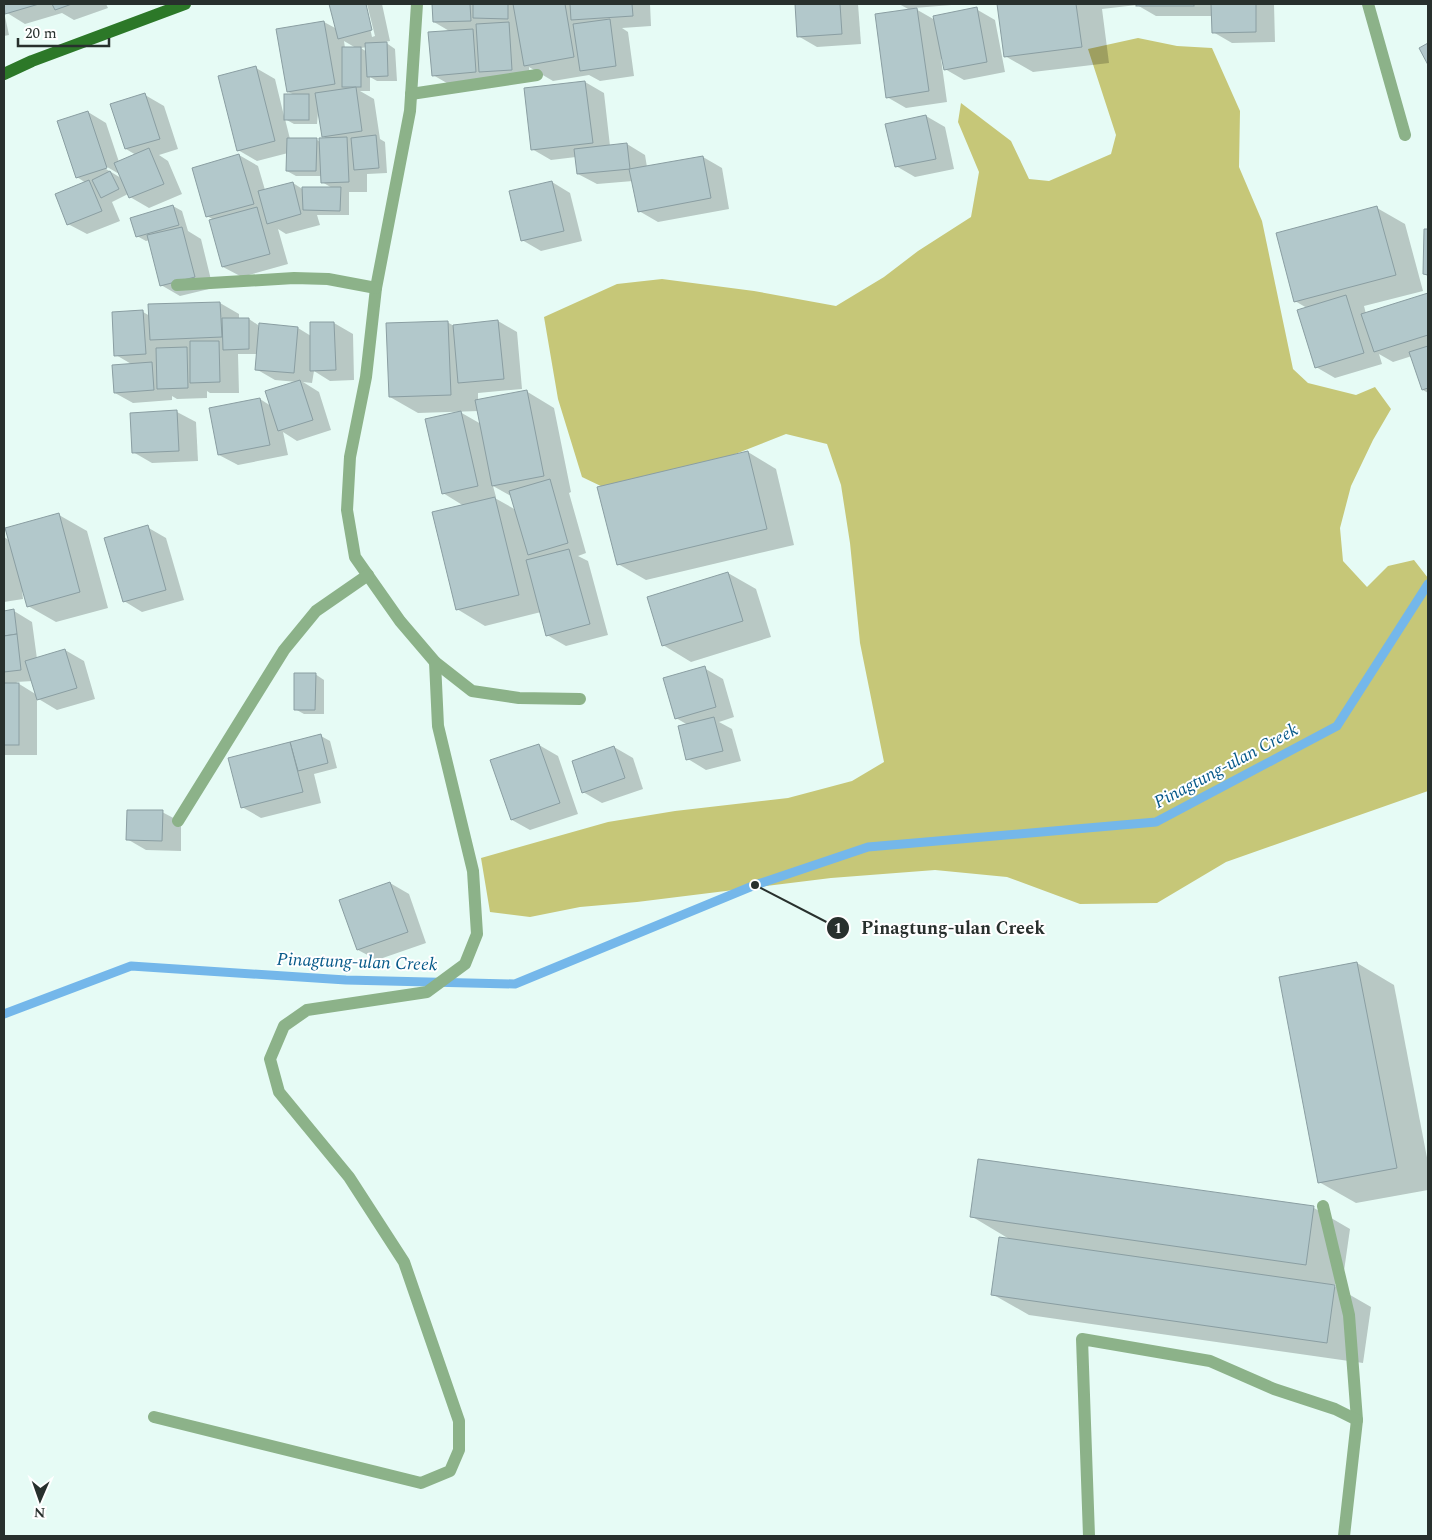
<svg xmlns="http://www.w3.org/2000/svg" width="1432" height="1540" viewBox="0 0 1432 1540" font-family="Spectral,serif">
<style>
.forest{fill:#c6c778}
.shadow{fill:#0003;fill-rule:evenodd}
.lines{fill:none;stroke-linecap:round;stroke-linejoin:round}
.stream{stroke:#74b7ea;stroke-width:9}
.building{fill:#b2c8cb;stroke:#8a9ea2}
.minor{stroke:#8cb289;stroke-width:12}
.major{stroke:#2c7828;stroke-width:12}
.labels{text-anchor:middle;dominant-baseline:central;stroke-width:4;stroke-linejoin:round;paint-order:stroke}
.water-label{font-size:18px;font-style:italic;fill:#075989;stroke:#fff}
.leader{fill:none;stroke:#28302d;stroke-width:2}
.callout-dot{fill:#28302d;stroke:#fff;stroke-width:2}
.mark-label{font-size:15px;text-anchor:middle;font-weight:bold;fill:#fff}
.callout-label{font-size:18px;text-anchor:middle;font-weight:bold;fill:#28302d;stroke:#fff;stroke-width:4;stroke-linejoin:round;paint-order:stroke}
</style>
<rect width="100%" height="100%" fill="#e6fbf5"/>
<polygon class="forest" points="1138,38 1177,46 1212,48 1240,111 1239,167 1262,221 1293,369 1308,383 1356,395 1375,387 1391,409 1373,440 1351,486 1340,528 1343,561 1367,587 1388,566 1414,560 1428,578 1428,791 1226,862 1157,903 1080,904 1007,877 935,870 831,878 637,902 580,907 530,917 490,912 481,858 608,822 675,811 788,798 852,781 884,762 860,643 850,543 841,485 827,444 786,434 646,489 605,488 582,477 558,399 544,317 617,284 662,279 754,291 836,306 884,277 918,251 971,217 979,172 958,122 961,103 1011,141 1029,179 1049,181 1111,154 1116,135 1088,49"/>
<g class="shadow">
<polygon points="4,4 106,4 108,8 74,20 62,13 25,24 4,11"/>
<path d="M331,4H365L372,37L375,36L367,4H382L390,41L385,42L395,49L397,81H377L370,77V91H360L374,99L380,139L385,142L387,173L367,174V192H349V215H317L320,225L286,234L278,229L288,264L242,277L223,267L211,221L214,220L207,216L239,155L258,166L265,190L293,183L304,190L334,189L322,182V176H296L287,171L288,153L257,161L238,150L256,68L275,79L284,116L295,95L288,92L324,22L337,29ZM344,41L356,48H345ZM367,47V52L361,48ZM318,112H319L323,136L327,139L320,142L317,140L290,139L285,119L294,124H317Z"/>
<polygon points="433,4 650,4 651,26 622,28 628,32 634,76 600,81 589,75 553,81 529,67 530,80 452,86 433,75 451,32 434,22"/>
<polygon points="796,4 858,4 861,44 817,47 798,36"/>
<polygon points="899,4 964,4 914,8 935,20 976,9 995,20 1005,72 964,80 945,69 943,58 941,59 947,102 906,108 887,97 910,10"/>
<polygon points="998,4 1274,4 1275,42 1232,43 1213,32 1213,16 1156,16 1137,5 1102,9 1109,63 1033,72 1005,56"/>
<polygon points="4,12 9,35 4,36"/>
<polygon points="585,82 604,93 610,146 627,144 645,155 647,167 703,157 722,168 729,209 658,222 639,211 633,181 597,184 578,174 576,157 551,160 532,149"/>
<path d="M145,95L164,106L178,149L159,155L168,161L182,194L149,208L130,197L128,194L112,202L120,221L87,234L68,224L86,183L77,177L88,112L106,123L119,162L136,155L126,149ZM102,164L121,175V178L101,166Z"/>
<polygon points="926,116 945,127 954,169 915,177 896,166"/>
<polygon points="552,182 570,193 582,241 541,251 522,240"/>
<polygon points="173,206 182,211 188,231 201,239 213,288 180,296 161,285 150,240 146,241 137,236"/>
<polygon points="1377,208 1405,224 1423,291 1364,306 1366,314 1428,295 1428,393 1423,390 1412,356 1393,362 1379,354 1382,364 1335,378 1316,367 1307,308 1295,301"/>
<polygon points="1426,230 1428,230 1428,276 1424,274"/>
<polygon points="220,303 239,314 239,319 249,319 258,325 258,333 298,328 311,336 311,323 334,323 353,334 354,380 330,381 314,371 312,383 303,382 319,392 331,430 297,441 283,432 288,455 238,465 219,455 260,399 271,406 297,382 275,380 256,369 258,354 238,354 239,393 210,393 207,391 207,398 177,399 172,396 172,400 133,403 115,393 133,365 116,355 143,312 150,316"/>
<path d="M498,321L517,332L522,389L478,393V401L526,391L554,408L571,492L569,493L586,553L578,556L588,561L608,635L566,646L547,635L541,612L485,626L457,609L464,506L443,493L460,412L481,424L479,411L418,413L390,397L447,322L454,326ZM493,486L511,496L516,510L493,497H496Z"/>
<polygon points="177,412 196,422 198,461 152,463 133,452"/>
<polygon points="748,452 776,469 794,545 646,580 618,564"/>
<polygon points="59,515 87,531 108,608 56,622 28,606 23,589 22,590 23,599 4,602 4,537 10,541"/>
<polygon points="147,527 166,538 184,600 142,612 124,601"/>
<polygon points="728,573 756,589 771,637 691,662 663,645"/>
<path d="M14,611L32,622L37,659L65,650L84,661L95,699L57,710L37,698V755H4V612ZM33,681L37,695L16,682Z"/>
<polygon points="704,668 723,679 734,717 719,722 732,729 741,761 706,770 688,759 688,725 676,718"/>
<polygon points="315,674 324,680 324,714 304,714 295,709"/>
<polygon points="321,736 330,741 337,768 314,774 321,803 261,818 242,807 230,759"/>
<polygon points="539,745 558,756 578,814 530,830 512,820"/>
<polygon points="614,747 633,758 643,789 602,803 583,792"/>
<polygon points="162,812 181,822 181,851 146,850 127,839"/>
<polygon points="390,883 409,894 426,943 377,960 358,950"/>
<polygon points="1357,963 1394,985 1428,1163 1428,1190 1356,1203 1319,1182"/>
<polygon points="1314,1208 1350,1229 1342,1285 1331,1284 1371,1307 1363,1363 1029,1315 992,1294 1011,1240 971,1216"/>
</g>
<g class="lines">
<polyline class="stream" points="4,1014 131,966 346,980 515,984 755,885 868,847 1156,822 1337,726 1428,584"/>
</g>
<g class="building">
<polygon points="4,4 39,4 5,14"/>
<polygon points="52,4 72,4 55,10"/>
<polygon points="329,4 366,4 372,30 338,39"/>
<polygon points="432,4 470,4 471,21 433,22"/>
<polygon points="473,4 508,4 508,19 473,18"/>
<polygon points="513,4 565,4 574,57 524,66"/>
<polygon points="570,4 632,4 633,16 571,20"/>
<polygon points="795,4 840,4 842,34 797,37"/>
<polygon points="997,4 1076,4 1082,47 1004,57"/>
<rect x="1136" y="4" width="58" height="2"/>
<polygon points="1211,4 1256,4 1256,32 1212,33"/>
<polygon points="977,7 987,62 944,70 933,16"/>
<polygon points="917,8 929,91 886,98 875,14"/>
<polygon points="610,19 616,66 580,71 573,24"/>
<polygon points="324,21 335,84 287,92 276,29"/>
<polygon points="509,22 512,70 479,72 476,24"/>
<polygon points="473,29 476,72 432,76 428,32"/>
<polygon points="387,42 388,76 367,77 365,43"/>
<polygon points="1428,43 1428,65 1419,48"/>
<rect x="342" y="47" width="19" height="40"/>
<polygon points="256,66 275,141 237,151 218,76"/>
<polygon points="585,81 593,143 531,150 524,88"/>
<polygon points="356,87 362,131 322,137 315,93"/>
<polygon points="145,93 160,139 125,149 110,104"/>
<rect x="284" y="94" width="25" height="26"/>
<polygon points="88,111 107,168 76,178 57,121"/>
<polygon points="926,115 936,159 895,167 885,124"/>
<polygon points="376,135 379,168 354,170 351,138"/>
<polygon points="347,137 349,182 321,183 319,138"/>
<polygon points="287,138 317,138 316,171 286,171"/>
<polygon points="627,143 630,169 577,174 574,149"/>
<polygon points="149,148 164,184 129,198 114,163"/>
<polygon points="239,154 254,204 206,217 192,168"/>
<polygon points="703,156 711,198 638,212 629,169"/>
<polygon points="110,171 119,189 101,198 92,180"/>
<polygon points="89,180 102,211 67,225 55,194"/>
<polygon points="552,181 564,231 521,241 509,191"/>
<polygon points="293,182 301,214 267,224 258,191"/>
<polygon points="302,187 341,187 340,211 303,210"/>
<polygon points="173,205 179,225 136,237 130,218"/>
<polygon points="1377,206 1396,275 1294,302 1276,233"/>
<polygon points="257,207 270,254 222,267 209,220"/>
<polygon points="182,227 195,277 160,286 147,235"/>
<polygon points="1424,229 1428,229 1428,275 1423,274"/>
<polygon points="1428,293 1428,335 1374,352 1361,314"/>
<polygon points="1346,295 1364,353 1315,368 1297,310"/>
<polygon points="220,302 222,337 150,340 148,304"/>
<polygon points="143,310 146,354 114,356 112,312"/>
<polygon points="222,318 249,318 249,349 223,350"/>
<polygon points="498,320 504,379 458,383 453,325"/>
<polygon points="448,321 451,395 389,397 386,323"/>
<polygon points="310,322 334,322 336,370 310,371"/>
<polygon points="259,323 298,327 294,373 255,370"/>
<polygon points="190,341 219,341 220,382 190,383"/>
<polygon points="1428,346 1428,388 1422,390 1409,352"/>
<polygon points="187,347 188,388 157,389 156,348"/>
<polygon points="152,362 154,390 114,393 112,365"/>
<polygon points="300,380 313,420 278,431 265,391"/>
<polygon points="527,390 544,476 492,486 475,400"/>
<polygon points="260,398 270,445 218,455 209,408"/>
<polygon points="177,410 179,451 132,453 130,413"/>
<polygon points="461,411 478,486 442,494 425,419"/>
<polygon points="748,451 767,529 617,565 597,487"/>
<polygon points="550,479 568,543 528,555 509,491"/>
<polygon points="495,497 519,595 456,610 432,512"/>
<polygon points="59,513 80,592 27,607 5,528"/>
<polygon points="148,525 166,590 123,602 104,538"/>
<polygon points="569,549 590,624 546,636 526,560"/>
<polygon points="728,572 743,621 662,646 647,597"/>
<polygon points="14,609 17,634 4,636 4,611"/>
<polygon points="17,634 21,670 4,672 4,636"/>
<polygon points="65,649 77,688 37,700 25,661"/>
<polygon points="705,666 716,707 675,719 663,678"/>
<polygon points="294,673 316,673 315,710 294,710"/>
<rect x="4" y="683" width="15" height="62"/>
<polygon points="714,717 723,751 686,760 678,726"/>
<polygon points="321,734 328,763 298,771 290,742"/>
<polygon points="290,742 303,792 241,808 228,758"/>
<polygon points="539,744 560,803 511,820 490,760"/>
<polygon points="614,746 625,778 582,793 572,761"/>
<polygon points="127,810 163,810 162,841 126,840"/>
<polygon points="390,882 408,932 357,950 339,900"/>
<polygon points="1357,962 1397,1168 1318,1183 1279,977"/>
<polygon points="978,1159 1314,1206 1306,1265 970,1217"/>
<polygon points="999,1237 1335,1285 1327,1343 991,1295"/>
</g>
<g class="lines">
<g class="minor">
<polyline points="417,4 410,111 376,288 366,377 350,457 347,510 355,557 400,621 435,662 472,691 519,698 580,699"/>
<polyline points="1368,4 1405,135"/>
<polyline points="411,94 537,75"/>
<polyline points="177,285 294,278 328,279 376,288"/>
<polyline points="178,821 284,650 316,611 368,575"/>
<polyline points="1323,1206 1349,1315 1357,1420 1344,1536"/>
<polyline points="154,1417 421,1483 450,1471 459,1450 459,1421 404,1262 349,1177 279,1092 270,1059 284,1026 307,1010 427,992 465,964 477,934 473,871 438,726 435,662"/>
<polyline points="1089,1536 1082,1339 1210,1361 1274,1389 1335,1409 1357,1420"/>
</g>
<polyline class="major" points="4,74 32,61 185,4"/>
</g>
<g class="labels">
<g class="water-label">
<text transform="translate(1226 766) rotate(-28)">Pinagtung-ulan Creek</text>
<text transform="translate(357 962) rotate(2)">Pinagtung-ulan Creek</text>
</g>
</g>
<path class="leader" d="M755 885L838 928"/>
<g class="callout-dot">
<circle cx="755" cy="885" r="5"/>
<circle cx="838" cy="928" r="12"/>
</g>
<g class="mark-label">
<text x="838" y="933">1</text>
</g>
<g class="callout-label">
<text x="953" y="934">Pinagtung-ulan Creek</text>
</g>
<rect width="1432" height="1540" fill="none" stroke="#28302d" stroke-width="10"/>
<g transform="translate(40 1500) rotate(182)" stroke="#ffffff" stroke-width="4" paint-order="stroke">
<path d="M0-4L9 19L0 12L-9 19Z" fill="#28302d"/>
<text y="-8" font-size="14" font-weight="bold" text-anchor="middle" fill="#28302d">N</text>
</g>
<path d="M18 38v8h91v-8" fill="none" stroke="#28302d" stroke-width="2.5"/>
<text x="25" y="38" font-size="15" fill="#28302d" stroke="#ffffff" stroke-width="4" paint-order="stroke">20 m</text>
</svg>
